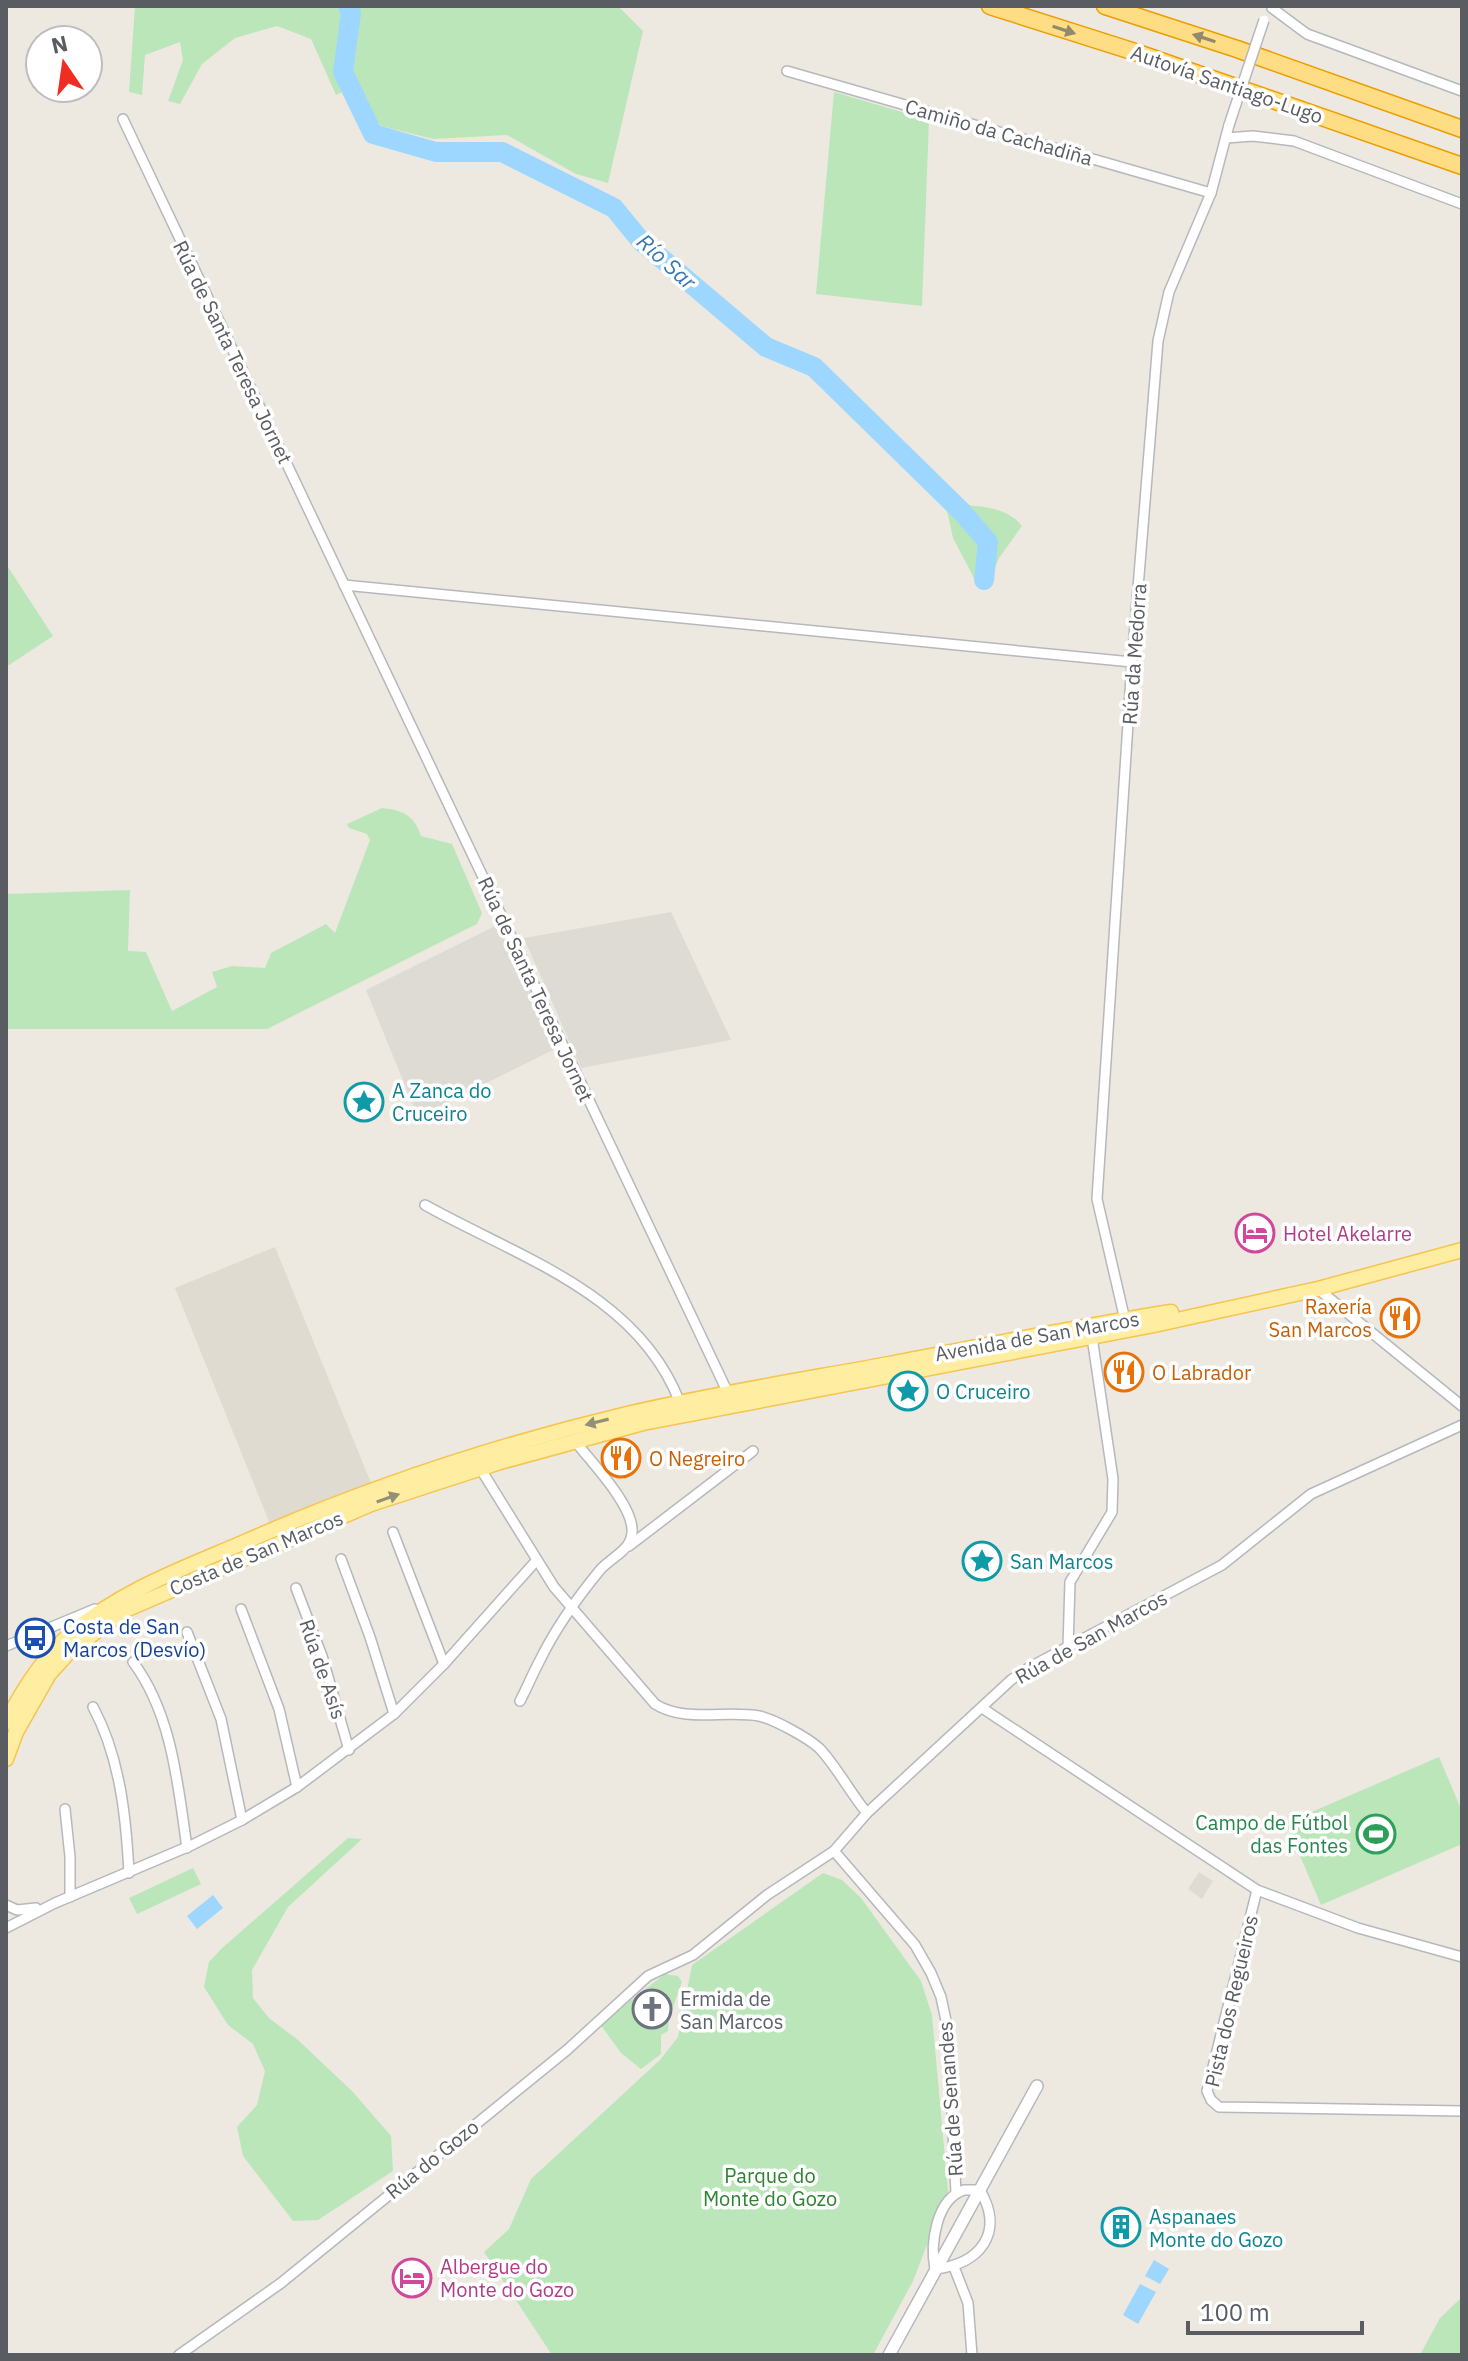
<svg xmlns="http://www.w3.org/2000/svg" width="1468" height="2361" viewBox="0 0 1468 2361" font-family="'IBM Plex Sans',sans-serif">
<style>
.industrial{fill:#dddbd4}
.education{fill:#dfdbd0}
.green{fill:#bbe6ba}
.water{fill:#9dd7ff}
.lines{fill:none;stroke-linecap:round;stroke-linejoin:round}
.river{stroke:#9dd7ff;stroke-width:20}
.minor-casing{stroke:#b6b8bd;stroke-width:12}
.tertiary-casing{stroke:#b6b8bd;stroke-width:14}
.primary-casing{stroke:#f7c44e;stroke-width:17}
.motorway-casing{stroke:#ec9d00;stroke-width:19}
.minor{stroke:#fff;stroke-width:9}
.tertiary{stroke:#fff;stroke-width:11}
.primary{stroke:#ffeea2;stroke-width:14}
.motorway{stroke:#ffdd84;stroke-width:16}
.minor-bridge-casing{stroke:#b6b8bd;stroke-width:12;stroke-linecap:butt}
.minor-bridge{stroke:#fff;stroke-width:9}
.oneway{fill:#938a6e}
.oneway2{fill:#939078}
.labels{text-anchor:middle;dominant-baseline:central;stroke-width:7;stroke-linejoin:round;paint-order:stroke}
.street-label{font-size:20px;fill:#595d62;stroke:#fff}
.culture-label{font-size:20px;fill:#0d838f;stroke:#fff;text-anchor:start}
.hotel-label{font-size:20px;fill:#b23c85;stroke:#fff;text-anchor:start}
.food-label{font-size:20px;fill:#c56008;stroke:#fff;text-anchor:start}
.transit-label{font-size:20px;fill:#164399;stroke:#fff;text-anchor:start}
.leisure-label{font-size:20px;fill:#27864d;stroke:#fff;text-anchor:end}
.worship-label{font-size:20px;fill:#5b616d;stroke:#fff;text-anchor:start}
.park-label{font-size:20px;fill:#2f8231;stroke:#fff}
.water-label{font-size:22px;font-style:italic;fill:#3778b5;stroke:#fff}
</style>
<rect width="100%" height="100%" fill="#ede9e0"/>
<g class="industrial">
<polygon points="671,912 731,1040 581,1068 524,938"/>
<polygon points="493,927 503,931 557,1048 418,1117 366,990"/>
<polygon points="1199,1872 1213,1881 1202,1899 1188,1889"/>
</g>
<polygon class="education" points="275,1247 371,1483 270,1524 175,1288"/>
<g class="green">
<polygon points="135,6 618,6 643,31 608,183 576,174 507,135 433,139 381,126 353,87 336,95 311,39 277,26 235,38 202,64 180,104 168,101 183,60 180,42 145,55 142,95 129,92"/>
<polygon points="834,92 929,120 922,306 816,294"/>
<path d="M957,504C981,507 1006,506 1022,526L999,558L989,583L982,587L976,582L953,538L947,511Z"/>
<polygon points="6,564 53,636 6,667"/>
<path d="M382,808C403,810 414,815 421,836L452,844L482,913L477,924L267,1029H6V894L130,890L128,951L146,952L172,1011L217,987L212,972L232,966L265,968L271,953L326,924L335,933L370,840L367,834L349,828L347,824Z"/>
<polygon points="1439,1757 1462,1811 1462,1844 1321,1905 1286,1823"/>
<polygon points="348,1838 362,1839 288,1907 252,1970 253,1998 269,2018 298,2040 353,2092 391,2136 393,2171 318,2220 293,2221 243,2156 237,2127 257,2105 265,2071 253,2044 228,2025 204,1987 209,1962 221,1949"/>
<polygon points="193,1868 201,1884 137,1914 129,1898"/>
<polygon points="823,1873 842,1880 861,1898 921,1981 932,2015 948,2191 913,2281 873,2355 552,2355 484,2252 509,2229 531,2179 660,2060 678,2037 692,1965"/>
<polygon points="665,1974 678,1976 682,1982 669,2018 668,2031 661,2035 661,2054 641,2069 621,2053 600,2024"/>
<polygon points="1462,2297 1462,2355 1420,2355 1440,2318"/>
</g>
<g class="water">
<polygon points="213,1895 223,1908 197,1929 187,1916"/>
<polygon points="1154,2260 1169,2269 1160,2284 1145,2276"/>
<polygon points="1140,2284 1156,2292 1138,2324 1123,2315"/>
</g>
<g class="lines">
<polyline class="river" points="348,6 351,13 343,72 373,134 436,152 502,152 614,208 641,241 766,347 814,367 962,512 988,542 984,580"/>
<g class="minor-casing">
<g id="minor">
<polyline points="1272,8 1307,34 1462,91"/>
<polyline points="787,71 1211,193"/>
<polyline points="123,119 728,1393"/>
<polyline points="1226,138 1253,136 1294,141 1462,204"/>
<polyline points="344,585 1132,662"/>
<path d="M425,1205C518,1257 639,1294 680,1403"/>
<polyline points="1318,1289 1462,1406"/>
<polyline points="1125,1320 1097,1199 1132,662 1158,341 1169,292 1211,193 1229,125"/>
<path d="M480,1468L554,1587L655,1704C685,1723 725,1710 759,1716C774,1719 808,1738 819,1748C835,1764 851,1794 867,1813"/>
<polyline points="393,1532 444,1664"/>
<polyline points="629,1546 753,1451"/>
<polyline points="341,1559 370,1637 394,1714"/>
<polyline points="296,1588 322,1656 349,1750"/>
<polyline points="241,1609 279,1709 297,1787"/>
<polyline points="187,1632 221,1719 242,1820"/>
<polyline points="6,1646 95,1609"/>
<polyline points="1068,1647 1070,1582 1112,1512 1113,1479 1092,1337"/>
<path d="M133,1662C172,1714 178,1785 187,1848"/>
<path d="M520,1701C527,1688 532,1675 539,1662C555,1629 577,1598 600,1570C612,1556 634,1550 632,1528C630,1502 591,1462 575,1441"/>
<path d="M93,1707C120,1757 126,1816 129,1873"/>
<polyline points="982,1708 1257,1890 1358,1928 1462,1957"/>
<polyline points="65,1809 70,1857 70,1897"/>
<polyline points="834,1851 915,1945 931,1973 941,1997 948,2030 956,2193"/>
<polyline points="1257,1890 1207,2091 1211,2100 1219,2107 1462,2111"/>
<polyline points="6,1905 17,1910 36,1908"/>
<polyline points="6,1928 55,1903 192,1845 242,1820 297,1787 394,1714 444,1664 536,1561"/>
<path d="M964,2190H980C1005,2233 980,2264 935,2269C930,2244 936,2199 964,2190Z"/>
<polyline points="954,2267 968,2303 972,2355"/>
<polyline points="179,2355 281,2283 567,2050 648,1976 693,1955 767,1895 834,1851 867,1813 1011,1680 1030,1667 1222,1565 1311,1494 1462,1425"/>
</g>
</g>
<g class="tertiary-casing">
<polyline id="tertiary" points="889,2355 1037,2086"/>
</g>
<g class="primary-casing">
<g id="primary">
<path d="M6,1723C23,1689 44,1656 73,1632C124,1589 187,1567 247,1541C370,1487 497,1445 627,1414C714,1394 802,1380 889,1364C983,1346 1077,1327 1171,1312"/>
<polyline points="6,1759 16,1732 49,1674 68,1653 123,1611 371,1504 500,1462 643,1423 1154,1325 1318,1289 1462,1250"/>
</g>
</g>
<g class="motorway-casing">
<g id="motorway">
<polyline points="990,6 1135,52 1462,166"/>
<polyline points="1105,6 1237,49 1462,129"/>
</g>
</g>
<use href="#minor" class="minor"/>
<use href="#tertiary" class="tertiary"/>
<use href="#primary" class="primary"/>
<use href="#motorway" class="motorway"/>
<g class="minor-bridge-casing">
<polyline id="minor-bridge" points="1229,125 1264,20"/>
</g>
<use href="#minor-bridge" class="minor-bridge"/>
</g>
<defs><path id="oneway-solid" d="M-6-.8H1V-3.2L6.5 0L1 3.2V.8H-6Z" transform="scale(2)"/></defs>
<g class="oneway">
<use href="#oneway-solid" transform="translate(1064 30) rotate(18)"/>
<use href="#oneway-solid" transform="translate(1204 38) rotate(-162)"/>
</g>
<g class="oneway2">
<use href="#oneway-solid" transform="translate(597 1422) rotate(166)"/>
<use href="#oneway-solid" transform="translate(388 1498) rotate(-19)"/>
</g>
<defs>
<g id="sight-ring" transform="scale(2)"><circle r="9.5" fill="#fff" stroke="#0f9aa8" stroke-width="1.5"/><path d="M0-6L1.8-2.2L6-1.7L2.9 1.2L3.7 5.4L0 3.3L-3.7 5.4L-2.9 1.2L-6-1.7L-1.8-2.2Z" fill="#0f9aa8"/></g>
<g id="hotel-ring" transform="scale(2)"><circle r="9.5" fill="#fff" stroke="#d1479c" stroke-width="1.5"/><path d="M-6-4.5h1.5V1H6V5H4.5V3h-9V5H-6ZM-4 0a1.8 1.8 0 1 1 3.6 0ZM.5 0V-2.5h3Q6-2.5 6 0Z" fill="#d1479c"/></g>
<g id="restaurant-ring" transform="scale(2)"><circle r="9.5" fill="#fff" stroke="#e8710a" stroke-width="1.5"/><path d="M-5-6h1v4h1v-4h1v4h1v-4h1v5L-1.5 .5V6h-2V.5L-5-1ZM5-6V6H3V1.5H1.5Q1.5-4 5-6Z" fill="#e8710a"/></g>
<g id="bus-ring" transform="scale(2)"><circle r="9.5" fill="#fff" stroke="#1a4fb4" stroke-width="1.5"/><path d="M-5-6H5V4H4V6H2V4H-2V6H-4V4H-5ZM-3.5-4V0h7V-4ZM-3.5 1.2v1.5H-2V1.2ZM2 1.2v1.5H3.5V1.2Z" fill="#1a4fb4"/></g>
<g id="stadium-ring" transform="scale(2)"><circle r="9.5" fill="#fff" stroke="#2e9e5b" stroke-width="1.5"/><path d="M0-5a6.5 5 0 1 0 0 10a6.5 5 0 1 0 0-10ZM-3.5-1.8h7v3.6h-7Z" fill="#2e9e5b"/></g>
<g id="church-ring" transform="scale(2)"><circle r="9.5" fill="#fff" stroke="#6b7280" stroke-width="1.5"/><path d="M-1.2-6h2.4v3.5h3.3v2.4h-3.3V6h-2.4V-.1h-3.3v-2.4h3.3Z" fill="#6b7280"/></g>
<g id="building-ring" transform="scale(2)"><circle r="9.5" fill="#fff" stroke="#0f9aa8" stroke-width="1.5"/><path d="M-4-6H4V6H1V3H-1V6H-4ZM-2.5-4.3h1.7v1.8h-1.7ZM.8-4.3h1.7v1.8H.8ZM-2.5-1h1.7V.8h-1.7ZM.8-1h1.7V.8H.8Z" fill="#0f9aa8"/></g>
</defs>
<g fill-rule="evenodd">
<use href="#sight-ring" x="364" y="1102"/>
<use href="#hotel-ring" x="1255" y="1233"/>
<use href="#restaurant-ring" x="1400" y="1318"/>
<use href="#restaurant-ring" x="1124" y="1372"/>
<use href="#sight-ring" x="908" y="1391"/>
<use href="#restaurant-ring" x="621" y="1458"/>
<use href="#sight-ring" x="982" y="1561"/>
<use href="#bus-ring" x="35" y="1638"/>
<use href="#stadium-ring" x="1376" y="1834"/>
<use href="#church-ring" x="652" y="2009"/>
<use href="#building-ring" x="1121" y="2227"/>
<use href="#hotel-ring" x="412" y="2278"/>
</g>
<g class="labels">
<g class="street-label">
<text transform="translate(1227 84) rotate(19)">Autovía Santiago-Lugo</text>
<text transform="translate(999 132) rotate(16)">Camiño da Cachadiña</text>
<text transform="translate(233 352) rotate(64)">Rúa de Santa Teresa Jornet</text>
<text transform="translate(1134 654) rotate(-86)">Rúa da Medorra</text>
<text transform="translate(536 989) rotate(65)">Rúa de Santa Teresa Jornet</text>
<text transform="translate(1037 1336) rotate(-10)">Avenida de San Marcos</text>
<text transform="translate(256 1553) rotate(-23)">Costa de San Marcos</text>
<text transform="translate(1091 1637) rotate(-29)">Rúa de San Marcos</text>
<text transform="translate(323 1669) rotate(71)">Rúa de Asís</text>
<text transform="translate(1231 2001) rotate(-77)">Pista dos Regueiros</text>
<text transform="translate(950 2099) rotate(-94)">Rúa de Senandes</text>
<text transform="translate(432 2159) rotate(-39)">Rúa do Gozo</text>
</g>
<g class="culture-label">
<text x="392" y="1090">A Zanca do<tspan x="392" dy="23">Cruceiro</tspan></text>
<text x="936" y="1391">O Cruceiro</text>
<text x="1010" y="1561">San Marcos</text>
<text x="1149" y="2216">Aspanaes<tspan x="1149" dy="23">Monte do Gozo</tspan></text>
</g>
<g class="hotel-label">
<text x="1283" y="1233">Hotel Akelarre</text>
<text x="440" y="2266">Albergue do<tspan x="440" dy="23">Monte do Gozo</tspan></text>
</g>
<g class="food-label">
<text x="1372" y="1306" text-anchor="end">Raxería<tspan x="1372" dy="23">San Marcos</tspan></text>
<text x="1152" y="1372">O Labrador</text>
<text x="649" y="1458">O Negreiro</text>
</g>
<g class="transit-label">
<text x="63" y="1626">Costa de San<tspan x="63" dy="23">Marcos (Desvío)</tspan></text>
</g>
<g class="leisure-label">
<text x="1348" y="1822">Campo de Fútbol<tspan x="1348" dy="23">das Fontes</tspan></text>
</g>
<g class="worship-label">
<text x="680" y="1998">Ermida de<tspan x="680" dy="23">San Marcos</tspan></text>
</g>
<g class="park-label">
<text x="770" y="2175">Parque do<tspan x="770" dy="23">Monte do Gozo</tspan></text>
</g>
<g class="water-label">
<text transform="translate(667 261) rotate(42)">Río Sar</text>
</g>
</g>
<rect width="1468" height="2361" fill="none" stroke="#595d62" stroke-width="16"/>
<g transform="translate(64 64) rotate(347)"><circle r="38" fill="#ffffff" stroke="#bdbec0" stroke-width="2"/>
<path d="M0-6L14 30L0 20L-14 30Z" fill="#f02d22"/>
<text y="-12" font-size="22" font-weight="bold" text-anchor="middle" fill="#595d62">N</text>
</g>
<path d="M1188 2321v12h174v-12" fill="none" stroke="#595d62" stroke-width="4"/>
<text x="1200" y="2321" font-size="24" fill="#595d62" stroke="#ffffff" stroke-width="6" paint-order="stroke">100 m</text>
</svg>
